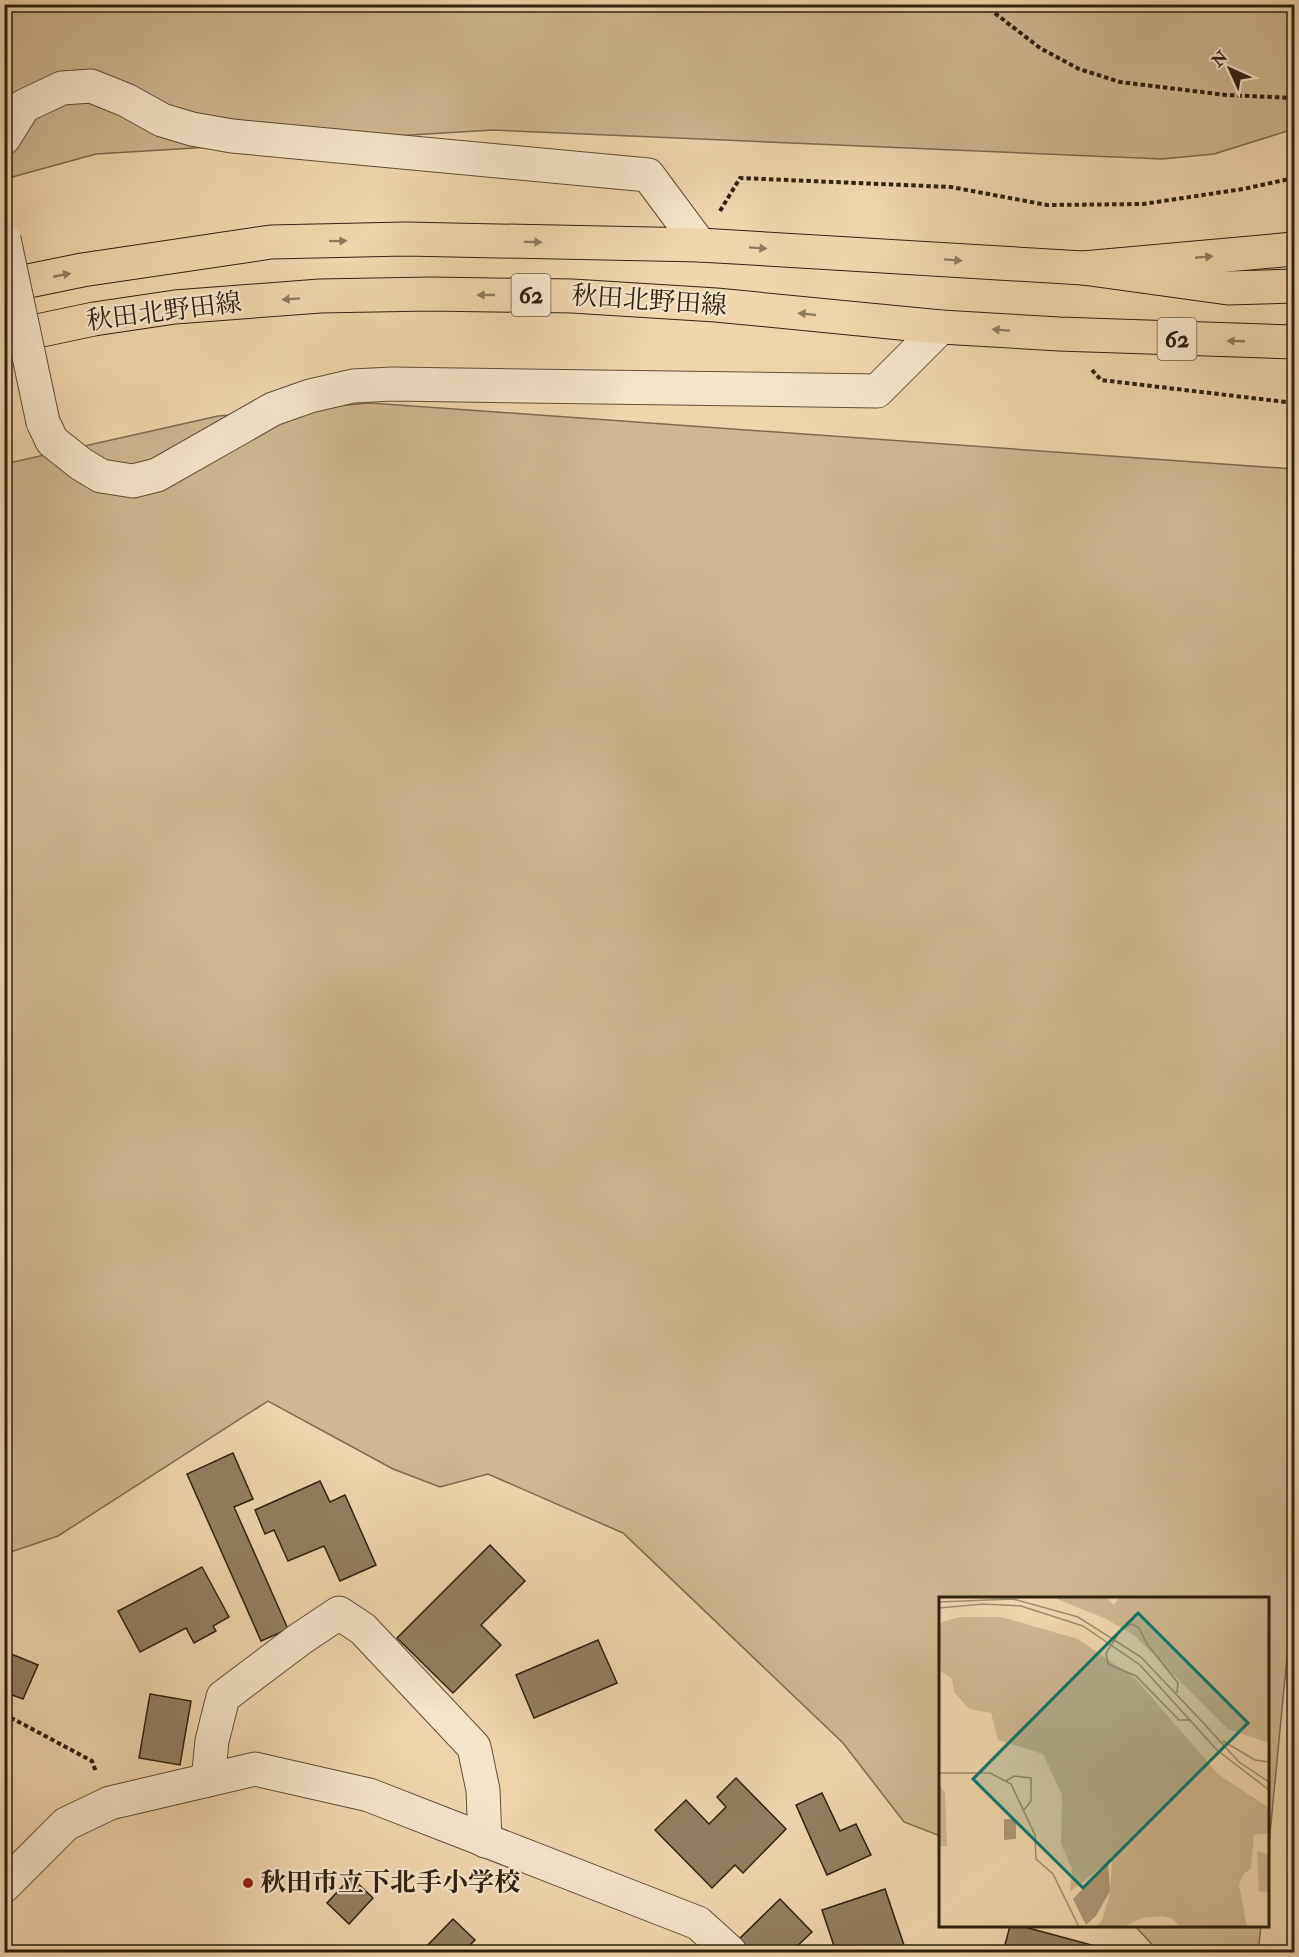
<svg xmlns="http://www.w3.org/2000/svg" width="1299" height="1957" viewBox="0 0 1299 1957" font-family="'IM FELL Double Pica','Noto Serif JP',serif">
<style>
.green{fill:#ceb791;stroke:#7e6c50;stroke-width:1.5}
.water{fill:#ad9877;stroke:#7b694e;stroke-width:1.5}
.building{fill:#927f61;stroke:#2f2210;stroke-width:1.5}
.lines{fill:none;stroke-linecap:round;stroke-linejoin:round}
.street-casing{stroke:#5f4f37;stroke-width:35}
.primary-casing{stroke:#2f2210;stroke-width:35}
.highway-casing{stroke:#2f2210;stroke-width:35}
.path{stroke:#2f2210;stroke-width:4;stroke-dasharray:4.5 3;stroke-linecap:butt}
.street{stroke:#f4e4c9;stroke-width:33}
.primary{stroke:#eed5ac;stroke-width:33}
.highway{stroke:#eed5ac;stroke-width:33}
.street-bridge-casing{stroke:#5f4f37;stroke-width:35;stroke-linecap:butt}
.street-bridge{stroke:#f4e4c9;stroke-width:33}
.oneway{fill:#8e7c5e}
.poi-dot{fill:#8f2418;stroke:#f4e4c9;stroke-width:2}
.labels{text-anchor:middle;dominant-baseline:central;stroke-width:4.5;stroke-linejoin:round;paint-order:stroke}
.shield{fill:#f4e4c9;stroke:#6a5c48;stroke-width:1.5}
.shield-label{font-size:24px;font-weight:bold;fill:#2f2210}
.street-label{font-size:26px;fill:#2f2210;stroke:#f4e4c9}
.poi-label{font-size:26px;font-weight:bold;fill:#2f2210;stroke:#f4e4c9;text-anchor:start}
.inset-road{fill:none;stroke:#a28d6e;stroke-width:1.5}
.view{fill:#0f766e;fill-opacity:0.15;stroke:#0f766e;stroke-width:3}
.inset-edge{fill:none;stroke:#2f2210;stroke-width:3}
</style>
<rect width="100%" height="100%" fill="#eed5ac"/>
<filter id="stains"><feTurbulence type="fractalNoise" baseFrequency=".00333" numOctaves="4"/><feColorMatrix values="0 0 0 0 .2 0 0 0 0 .09 0 0 0 0 .02 0 0 0 .5 -.17"/></filter>
<radialGradient id="worn" r=".72"><stop offset=".6" stop-color="#630" stop-opacity="0"/><stop offset="1" stop-color="#630" stop-opacity=".3"/></radialGradient>
<g class="green">
<polygon points="5,5 1294,5 1294,129 1214,154 1162,159 493,130 96,154 5,179"/>
<polygon points="370,403 1294,469 1294,1609 1292,1606 1268,1854 1268,1598 940,1598 940,1836 904,1822 843,1743 623,1533 488,1474 440,1487 393,1469 268,1401 58,1536 5,1554 4,464 218,416"/>
<polygon points="1135,1926 1261,1926 1258,1952 1159,1952"/>
</g>
<polygon class="water" points="1294,1656 1294,1952 1287,1952"/>
<g class="building">
<polygon points="233,1453 253,1499 234,1507 288,1629 261,1641 187,1474"/>
<polygon points="320,1481 330,1502 345,1495 376,1565 340,1581 324,1546 288,1561 274,1530 265,1534 255,1510"/>
<polygon points="490,1545 525,1581 481,1625 501,1645 453,1693 397,1638"/>
<polygon points="202,1567 229,1617 213,1626 216,1631 194,1643 186,1628 140,1652 118,1611"/>
<polygon points="598,1640 617,1683 534,1718 516,1675"/>
<polygon points="4,1651 38,1665 23,1699 4,1692"/>
<polygon points="150,1694 191,1701 180,1765 139,1758"/>
<polygon points="736,1778 786,1829 743,1873 735,1865 712,1888 655,1830 686,1800 709,1824 726,1807 717,1797"/>
<polygon points="822,1793 840,1831 856,1824 871,1855 827,1875 796,1805"/>
<polygon points="351,1877 373,1898 349,1924 327,1903"/>
<polygon points="885,1889 906,1951 912,1949 913,1952 836,1952 822,1910"/>
<polygon points="780,1899 812,1932 791,1952 750,1952 738,1940"/>
<polygon points="453,1919 475,1940 463,1952 421,1952"/>
<polygon points="1010,1926 1021,1926 1110,1950 1109,1952 1003,1952"/>
</g>
<g class="lines">
<g class="street-casing">
<g id="street">
<polyline points="4,138 24,106 62,88 91,86 126,100 162,120 192,129 232,136 648,175 700,245"/>
<polyline points="43,422 52,441 81,464 101,476 133,481 157,475 273,409 310,396 353,386 392,384 877,391 941,327"/>
<polyline points="208,1780 212,1741 223,1697 300,1639 339,1613 363,1629 474,1747 483,1790 485,1841"/>
<polyline points="4,1886 66,1824 110,1803 255,1769 369,1795 698,1923 730,1952"/>
</g>
</g>
<g class="primary-casing">
<g id="primary">
<polyline points="4,286 82,270 271,242 405,239 700,245 1083,268 1294,249"/>
<polyline points="4,338 94,319 175,307 320,296 430,294 572,296 716,305 941,327 1059,334 1294,342"/>
</g>
</g>
<g class="highway-casing">
<polyline id="highway" points="1083,268 1228,288 1294,286"/>
</g>
<g class="path">
<polyline points="983,4 1040,48 1079,69 1120,82 1226,95 1294,98"/>
<polyline points="720,211 740,178 951,187 1047,205 1143,204 1243,189 1294,178"/>
<polyline points="1092,370 1101,380 1294,403"/>
<polyline points="4,1714 92,1761 96,1772"/>
</g>
<use href="#street" class="street"/>
<use href="#primary" class="primary"/>
<use href="#highway" class="highway"/>
<g class="street-bridge-casing">
<polyline id="street-bridge" points="4,239 43,422"/>
</g>
<use href="#street-bridge" class="street-bridge"/>
</g>
<defs><path id="oneway-solid" d="M-6-.8H1V-3.2L6.5 0L1 3.2V.8H-6Z" transform="scale(1.5)"/></defs>
<g class="oneway">
<use href="#oneway-solid" transform="translate(338 241) rotate(-1)"/>
<use href="#oneway-solid" transform="translate(533 242) rotate(1)"/>
<use href="#oneway-solid" transform="translate(758 248) rotate(4)"/>
<use href="#oneway-solid" transform="translate(1204 257) rotate(-5)"/>
<use href="#oneway-solid" transform="translate(953 260) rotate(4)"/>
<use href="#oneway-solid" transform="translate(62 275) rotate(-11)"/>
<use href="#oneway-solid" transform="translate(486 295) rotate(-180)"/>
<use href="#oneway-solid" transform="translate(291 299) rotate(176)"/>
<use href="#oneway-solid" transform="translate(807 314) rotate(-174)"/>
<use href="#oneway-solid" transform="translate(1001 330) rotate(-176)"/>
<use href="#oneway-solid" transform="translate(1236 341) rotate(-178)"/>
</g>
<circle class="poi-dot" cx="248" cy="1883" r="6"/>
<g class="labels">
<g class="shield">
<rect x="511.5" y="274" width="39" height="42" rx="4.5"/>
<rect x="1157.5" y="318" width="39" height="42" rx="4.5"/>
</g>
<g class="shield-label">
<text x="531" y="295">62</text>
<text x="1177" y="339">62</text>
</g>
<g class="street-label">
<text transform="translate(649 301) rotate(4)">秋田北野田線</text>
<text transform="translate(164 312) rotate(-7)">秋田北野田線</text>
</g>
<g class="poi-label">
<text x="260" y="1883">秋田市立下北手小学校</text>
</g>
</g>
<g transform="translate(939 1597)">
<rect width="330" height="330" fill="#eed5ac"/>
<path d="M113,0H167L175,8L180,0H330V146L289,132L195,38L165,21ZM21,20H62L139,42L197,82L279,177L330,211V236L315,238L312,271L304,278L300,288L308,330H241L233,321L222,319L203,321L183,330H156L163,323L171,296L173,262L131,295L133,272L122,247L123,198L104,157L59,143L52,116L30,112L15,95L13,82L0,73V26ZM0,186L6,196L8,249H0ZM318,254L330,258V296L320,294Z" fill="#ceb791"/>
<path d="M65,222H77V242L65,243ZM169,265L171,294L157,319L147,328L134,302Z" fill="#ad9877"/>
<path class="inset-road" d="M0,5L74,2L139,20L202,60L271,133M0,11L44,7L82,9L144,29L201,68L278,153L330,193M238,96L239,86L208,47L200,31L193,27L183,31L167,56L169,67L197,79L240,123H251M268,130L300,165L330,185M284,144L316,163L330,165M0,176H51L72,187L96,238L97,262L114,277L140,330M67,184L75,179L92,181V204L85,213"/>
<path class="view" d="M199,16L309,126L144,291L34,182Z"/>
<rect width="330" height="330" class="inset-edge"/>
</g>
<rect width="1299" height="1957" fill="none" stroke="#eed5ac" stroke-width="24"/>
<rect x="6" y="6" width="1287" height="1945" fill="none" stroke="#2f2210" stroke-width="3"/>
<rect x="12" y="12" width="1275" height="1933" fill="none" stroke="#2f2210" stroke-width="1.5"/>
<g transform="translate(1230 69) rotate(315)" stroke="#f4e4c9" stroke-width="4.5" paint-order="stroke">
<path d="M0-4.5L10 22L0 15L-10 22Z" fill="#2f2210"/>
<text y="-9" font-size="16" font-weight="bold" text-anchor="middle" fill="#2f2210">N</text>
</g>
<rect width="100%" height="100%" filter="url(#stains)"/>
<rect width="100%" height="100%" fill="url(#worn)"/>
</svg>
